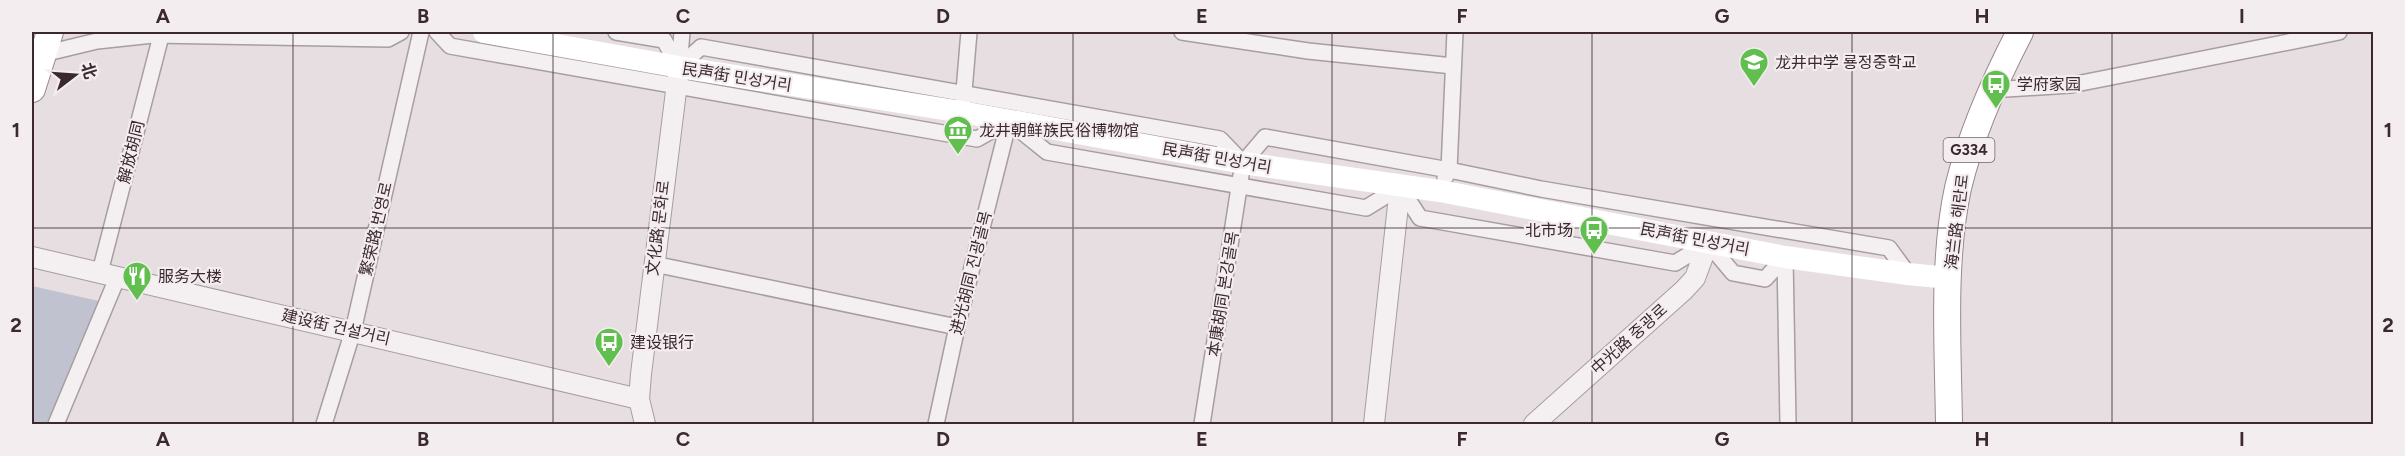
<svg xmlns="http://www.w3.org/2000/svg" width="2405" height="456" viewBox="0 0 2405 456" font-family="Figtree,'Noto Sans SC','Noto Sans KR',sans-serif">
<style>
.green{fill:#c0c3cf}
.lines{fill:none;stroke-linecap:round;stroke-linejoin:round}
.minor-casing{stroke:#a89da1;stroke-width:18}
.tertiary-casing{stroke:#a89da1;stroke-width:22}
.trunk-casing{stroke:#9b878f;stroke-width:28}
.minor{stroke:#f4f0f1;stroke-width:15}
.tertiary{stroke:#f4f0f1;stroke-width:20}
.secondary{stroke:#fff;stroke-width:22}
.trunk{stroke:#fff;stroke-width:26}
.grid{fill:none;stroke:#3b292f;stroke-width:1.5;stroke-opacity:0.55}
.labels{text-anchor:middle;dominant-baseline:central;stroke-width:4.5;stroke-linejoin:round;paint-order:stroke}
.shield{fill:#f4edf0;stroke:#726469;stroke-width:1.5}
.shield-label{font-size:15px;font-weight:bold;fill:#3b292f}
.poi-label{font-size:16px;fill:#3b292f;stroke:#f4edf0;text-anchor:start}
.street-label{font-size:16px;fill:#3b292f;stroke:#f4edf0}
.neatline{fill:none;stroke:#3b292f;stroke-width:2}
.grid-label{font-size:20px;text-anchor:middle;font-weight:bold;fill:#3b292f}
</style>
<rect width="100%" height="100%" fill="#e6dee1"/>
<polygon class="green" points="32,286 99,301 48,424 32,424"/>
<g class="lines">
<g class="minor-casing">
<g id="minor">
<polyline points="437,32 450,46 977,139 1009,121"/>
<polyline points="616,32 664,40 679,67"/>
<polyline points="1182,32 1308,51 1453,66"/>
<polyline points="43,54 97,41 153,35 388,39 401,32"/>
<polyline points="679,67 701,47 1220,139 1243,163"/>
<polyline points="679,67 682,32"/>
<polyline points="1991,90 2071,85 2339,32"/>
<polyline points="963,103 969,32"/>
<polyline points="1011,123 1047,152 1366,208 1400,187 1420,218 1675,263 1708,243 1733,273 1765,279 1785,257"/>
<polyline points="1243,163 1265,137 1449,170 1541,189 1889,248 1908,274"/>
<polyline points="1445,178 1449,170 1455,32"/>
<polyline points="1785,257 1788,424"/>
<polyline points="654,264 957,327"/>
<polyline points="100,272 162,32"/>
<polyline points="56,424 118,276"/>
<polyline points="324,424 353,331 421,32"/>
<polyline points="936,424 957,327 1009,121"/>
<polyline points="1202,424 1241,175"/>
</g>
</g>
<g class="tertiary-casing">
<g id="tertiary">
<polyline points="32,257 639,399"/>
<polyline points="645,424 639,399 641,374 679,67"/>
<polyline points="1374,424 1400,187"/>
<polyline points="1534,424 1684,290 1695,278 1708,243"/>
</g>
</g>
<g class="trunk-casing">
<g id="trunk">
<polyline points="32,89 50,32"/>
<path d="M1949,424C1948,349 1942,262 1958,188C1971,133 1994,82 2020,32"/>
</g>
</g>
<use href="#minor" class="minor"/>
<use href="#tertiary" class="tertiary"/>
<polyline class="secondary" points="484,32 679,67 962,112 1243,163 1440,191 1785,257 1908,274 1949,278"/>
<use href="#trunk" class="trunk"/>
</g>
<path class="grid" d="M293,32V424M553,32V424M813,32V424M1073,32V424M1332,32V424M1592,32V424M1852,32V424M2112,32V424M32,228H2374"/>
<defs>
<g id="school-pin" transform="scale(1.5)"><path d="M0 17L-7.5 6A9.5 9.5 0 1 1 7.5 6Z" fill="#60bf4e" stroke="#f4edf0"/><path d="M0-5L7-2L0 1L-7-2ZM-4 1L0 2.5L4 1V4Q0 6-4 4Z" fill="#fff"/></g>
<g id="bus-pin" transform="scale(1.5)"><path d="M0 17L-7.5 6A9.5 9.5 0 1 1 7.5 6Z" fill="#60bf4e" stroke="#f4edf0"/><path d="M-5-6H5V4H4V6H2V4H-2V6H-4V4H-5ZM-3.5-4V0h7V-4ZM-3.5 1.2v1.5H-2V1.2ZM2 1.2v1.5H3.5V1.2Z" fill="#fff"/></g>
<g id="museum-pin" transform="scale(1.5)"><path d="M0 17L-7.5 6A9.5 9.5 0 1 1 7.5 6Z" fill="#60bf4e" stroke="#f4edf0"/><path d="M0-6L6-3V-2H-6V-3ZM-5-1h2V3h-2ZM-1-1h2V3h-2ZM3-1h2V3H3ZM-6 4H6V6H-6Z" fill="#fff"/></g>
<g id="restaurant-pin" transform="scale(1.5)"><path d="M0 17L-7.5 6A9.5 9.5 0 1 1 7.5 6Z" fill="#60bf4e" stroke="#f4edf0"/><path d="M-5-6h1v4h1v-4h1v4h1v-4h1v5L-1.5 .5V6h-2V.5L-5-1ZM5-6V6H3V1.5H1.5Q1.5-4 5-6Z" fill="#fff"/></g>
</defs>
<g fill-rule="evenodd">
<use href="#school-pin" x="1754" y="62"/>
<use href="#bus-pin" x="1996" y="84"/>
<use href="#museum-pin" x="958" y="130"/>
<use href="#bus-pin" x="1594" y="230"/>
<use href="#restaurant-pin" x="137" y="276"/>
<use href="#bus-pin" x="609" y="342"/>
</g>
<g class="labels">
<rect class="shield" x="1943.5" y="138" width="51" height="24" rx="4.5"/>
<g class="shield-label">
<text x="1969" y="150">G334</text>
</g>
<g class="poi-label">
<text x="1775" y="62">龙井中学 룡정중학교</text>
<text x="2017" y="84">学府家园</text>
<text x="979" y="130">龙井朝鲜族民俗博物馆</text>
<text x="1573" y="230" text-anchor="end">北市场</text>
<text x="158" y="276">服务大楼</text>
<text x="630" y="342">建设银行</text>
</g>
<g class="street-label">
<text transform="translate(737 77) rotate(9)">民声街 민성거리</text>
<text transform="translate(131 152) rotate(-76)">解放胡同</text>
<text transform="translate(1217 158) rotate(10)">民声街 민성거리</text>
<text transform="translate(1957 222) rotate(-83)">海兰路 해란로</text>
<text transform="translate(658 228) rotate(-83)">文化路 문화로</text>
<text transform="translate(376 229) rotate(-77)">繁荣路 번영로</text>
<text transform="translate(1695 239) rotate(11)">民声街 민성거리</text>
<text transform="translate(971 273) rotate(-76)">进光胡同 진광골목</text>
<text transform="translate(1223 294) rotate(-81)">本康胡同 본강골목</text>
<text transform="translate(336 327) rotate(13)">建设街 건설거리</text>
<text transform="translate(1629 339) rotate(-42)">中光路 중광로</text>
</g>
</g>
<rect width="2405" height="456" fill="none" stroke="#f4edf0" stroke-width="66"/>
<g transform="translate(75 75) rotate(73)" stroke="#f4edf0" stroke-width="4.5" paint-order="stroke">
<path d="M0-4.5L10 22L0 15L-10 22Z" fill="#3b292f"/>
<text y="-9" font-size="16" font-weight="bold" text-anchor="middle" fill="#3b292f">北</text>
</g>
<rect x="33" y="33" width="2339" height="390" class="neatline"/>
<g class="grid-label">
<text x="163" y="23">A</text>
<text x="423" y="23">B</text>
<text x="683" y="23">C</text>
<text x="943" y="23">D</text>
<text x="1202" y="23">E</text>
<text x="1462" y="23">F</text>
<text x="1722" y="23">G</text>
<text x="1982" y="23">H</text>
<text x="2242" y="23">I</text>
<text x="16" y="137">1</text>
<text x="2388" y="137">1</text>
<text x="16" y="332">2</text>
<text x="2388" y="332">2</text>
<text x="163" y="446">A</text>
<text x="423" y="446">B</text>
<text x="683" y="446">C</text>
<text x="943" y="446">D</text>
<text x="1202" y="446">E</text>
<text x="1462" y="446">F</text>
<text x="1722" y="446">G</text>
<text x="1982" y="446">H</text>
<text x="2242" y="446">I</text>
</g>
</svg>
